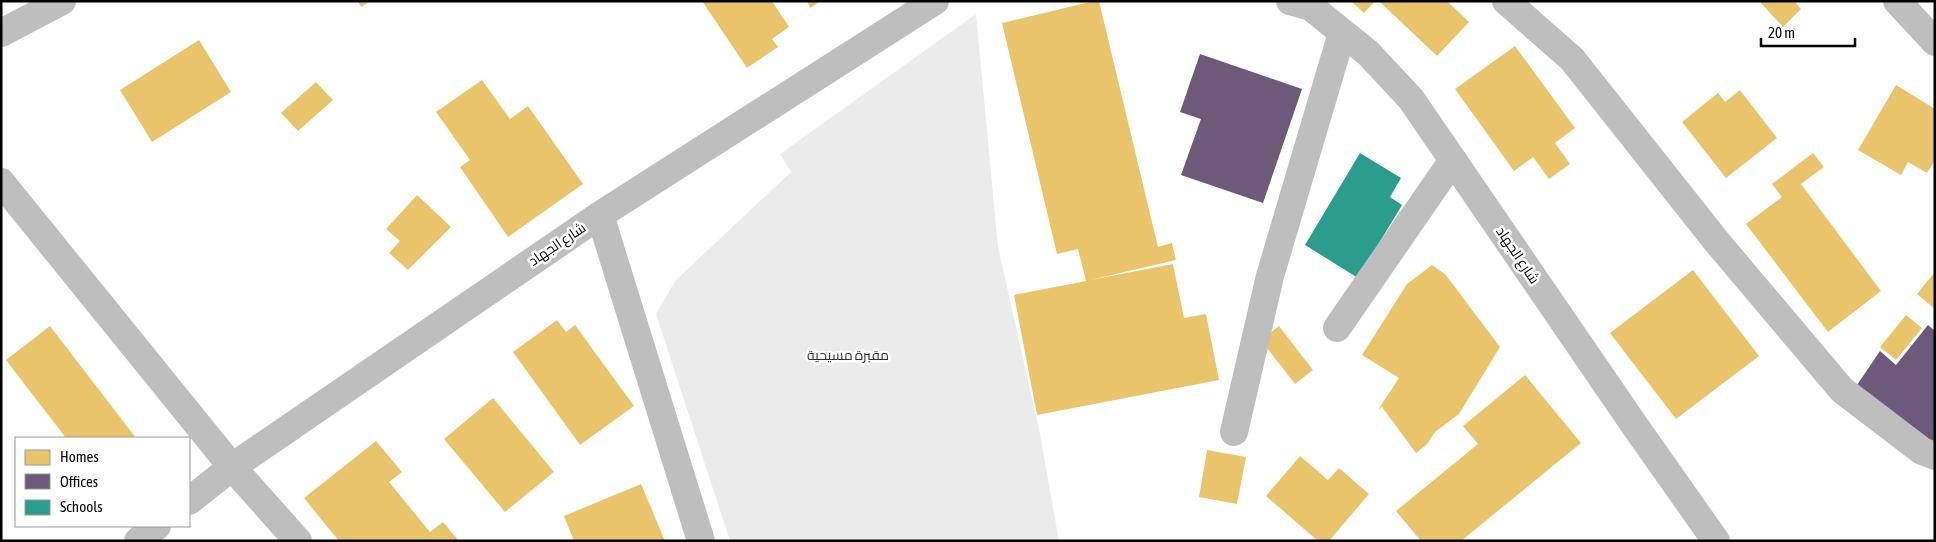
<svg xmlns="http://www.w3.org/2000/svg" width="1936" height="542" viewBox="0 0 1936 542" font-family="'Asap Condensed',Cairo,sans-serif">
<style>
.green{fill:#ebebeb}
.homes{fill:#e9c46a}
.offices{fill:#6d597a}
.schools{fill:#2a9d8f}
.lines{fill:none;stroke-linecap:round;stroke-linejoin:round}
.minor{stroke:#bebebe;stroke-width:28}
.labels{text-anchor:middle;dominant-baseline:central;stroke-width:5;stroke-linejoin:round;paint-order:stroke}
.street-label{font-size:14px;fill:#000;stroke:#fff}
.park-label{font-size:14px;fill:#313131;stroke:#fff}
</style>
<rect width="100%" height="100%" fill="#fff"/>
<polygon class="green" points="976,14 998,247 1040,434 1059,541 730,541 656,314 675,281 791,172 780,154"/>
<g class="homes">
<polygon points="358,1 371,1 361,7"/>
<polygon points="702,1 772,1 789,27 772,39 778,47 747,68"/>
<polygon points="807,1 821,1 810,8"/>
<polygon points="1094,1 1099,1 1158,247 1172,243 1176,260 1090,280 1173,264 1184,318 1206,314 1219,380 1037,415 1014,295 1086,281 1078,249 1057,254 1002,23"/>
<polygon points="1351,1 1375,1 1364,13"/>
<polygon points="1379,1 1447,1 1469,22 1437,56"/>
<polygon points="1759,1 1794,1 1801,9 1783,27"/>
<polygon points="199,40 231,92 152,142 120,90"/>
<polygon points="1515,46 1575,128 1555,143 1570,164 1549,179 1533,157 1514,171 1455,89"/>
<polygon points="482,80 510,119 528,106 583,184 508,237 460,167 470,160 436,112"/>
<polygon points="316,82 333,100 298,131 281,113"/>
<polygon points="1896,85 1935,109 1935,160 1927,173 1908,162 1901,175 1858,150"/>
<polygon points="1740,90 1777,138 1726,178 1682,122 1718,93 1725,102"/>
<polygon points="1813,153 1824,167 1801,184 1881,291 1828,332 1746,224 1782,197 1772,184"/>
<polygon points="417,195 451,227 408,270 389,253 400,241 386,229"/>
<polygon points="1432,265 1445,274 1500,347 1459,414 1435,432 1427,444 1416,453 1382,407 1378,410 1399,378 1362,355 1407,284"/>
<polygon points="1693,270 1759,356 1676,419 1610,333"/>
<polygon points="1935,272 1935,309 1917,294"/>
<polygon points="1906,315 1922,328 1896,360 1880,347"/>
<polygon points="557,320 566,332 575,325 634,406 580,445 513,352"/>
<polygon points="50,326 136,438 66,438 6,360"/>
<polygon points="1279,326 1313,370 1295,384 1261,340"/>
<polygon points="1525,375 1581,443 1461,541 1421,541 1396,511 1478,444 1463,426"/>
<polygon points="493,398 554,472 505,512 444,439"/>
<polygon points="376,441 402,472 389,482 430,532 443,522 459,541 339,541 304,498"/>
<polygon points="1207,450 1246,457 1237,504 1199,497"/>
<polygon points="1300,456 1328,480 1339,468 1369,494 1329,541 1318,541 1266,496"/>
<polygon points="641,484 665,541 574,541 564,516"/>
</g>
<g class="offices">
<polygon points="1200,54 1302,89 1263,203 1181,175 1201,119 1180,112"/>
<polygon points="1928,325 1935,331 1935,445 1855,388 1880,351 1896,365"/>
</g>
<polygon class="schools" points="1360,153 1401,178 1390,197 1402,205 1358,278 1305,245"/>
<g class="lines">
<g class="minor">
<polyline points="1290,1 1311,7 1368,53 1411,99 1635,426 1716,541"/>
<polyline points="1506,1 1572,59 1717,242 1842,390 1922,451 1935,456"/>
<polyline points="1897,1 1935,42"/>
<polyline points="1,33 62,1"/>
<polyline points="1,182 232,467 298,541"/>
<polyline points="600,215 701,541"/>
<polyline points="1337,328 1453,160"/>
<polyline points="1234,432 1270,276 1342,33"/>
<polyline points="189,501 232,467 600,215 935,1"/>
<polyline points="138,541 157,526"/>
</g>
</g>
<g class="labels">
<g class="street-label">
<text transform="translate(557 244) rotate(-34)">شارع الجهاد</text>
<text transform="translate(1518 255) rotate(56)">شارع الجهاد</text>
</g>
<g class="park-label">
<text x="848" y="355">مقبرة مسيحية</text>
</g>
</g>
<rect width="1936" height="542" fill="none" stroke="#000000" stroke-width="5"/>
<rect x="15" y="437" width="175" height="90" fill="#ffffff" stroke="#999999"/>
<rect x="25" y="450" width="25" height="15" fill="#e9c46a" stroke="#999999"/>
<text x="60" y="462" font-size="15" fill="#000000">Homes</text>
<rect x="25" y="474" width="25" height="15" fill="#6d597a" stroke="#999999"/>
<text x="60" y="487" font-size="15" fill="#000000">Offices</text>
<rect x="25" y="500" width="25" height="15" fill="#2a9d8f" stroke="#999999"/>
<text x="60" y="512" font-size="15" fill="#000000">Schools</text>
<path d="M1761 38v8h94v-8" fill="none" stroke="#000000" stroke-width="2.5"/>
<text x="1768" y="38" font-size="15" fill="#000000" stroke="#ffffff" stroke-width="4" paint-order="stroke">20 m</text>
</svg>
